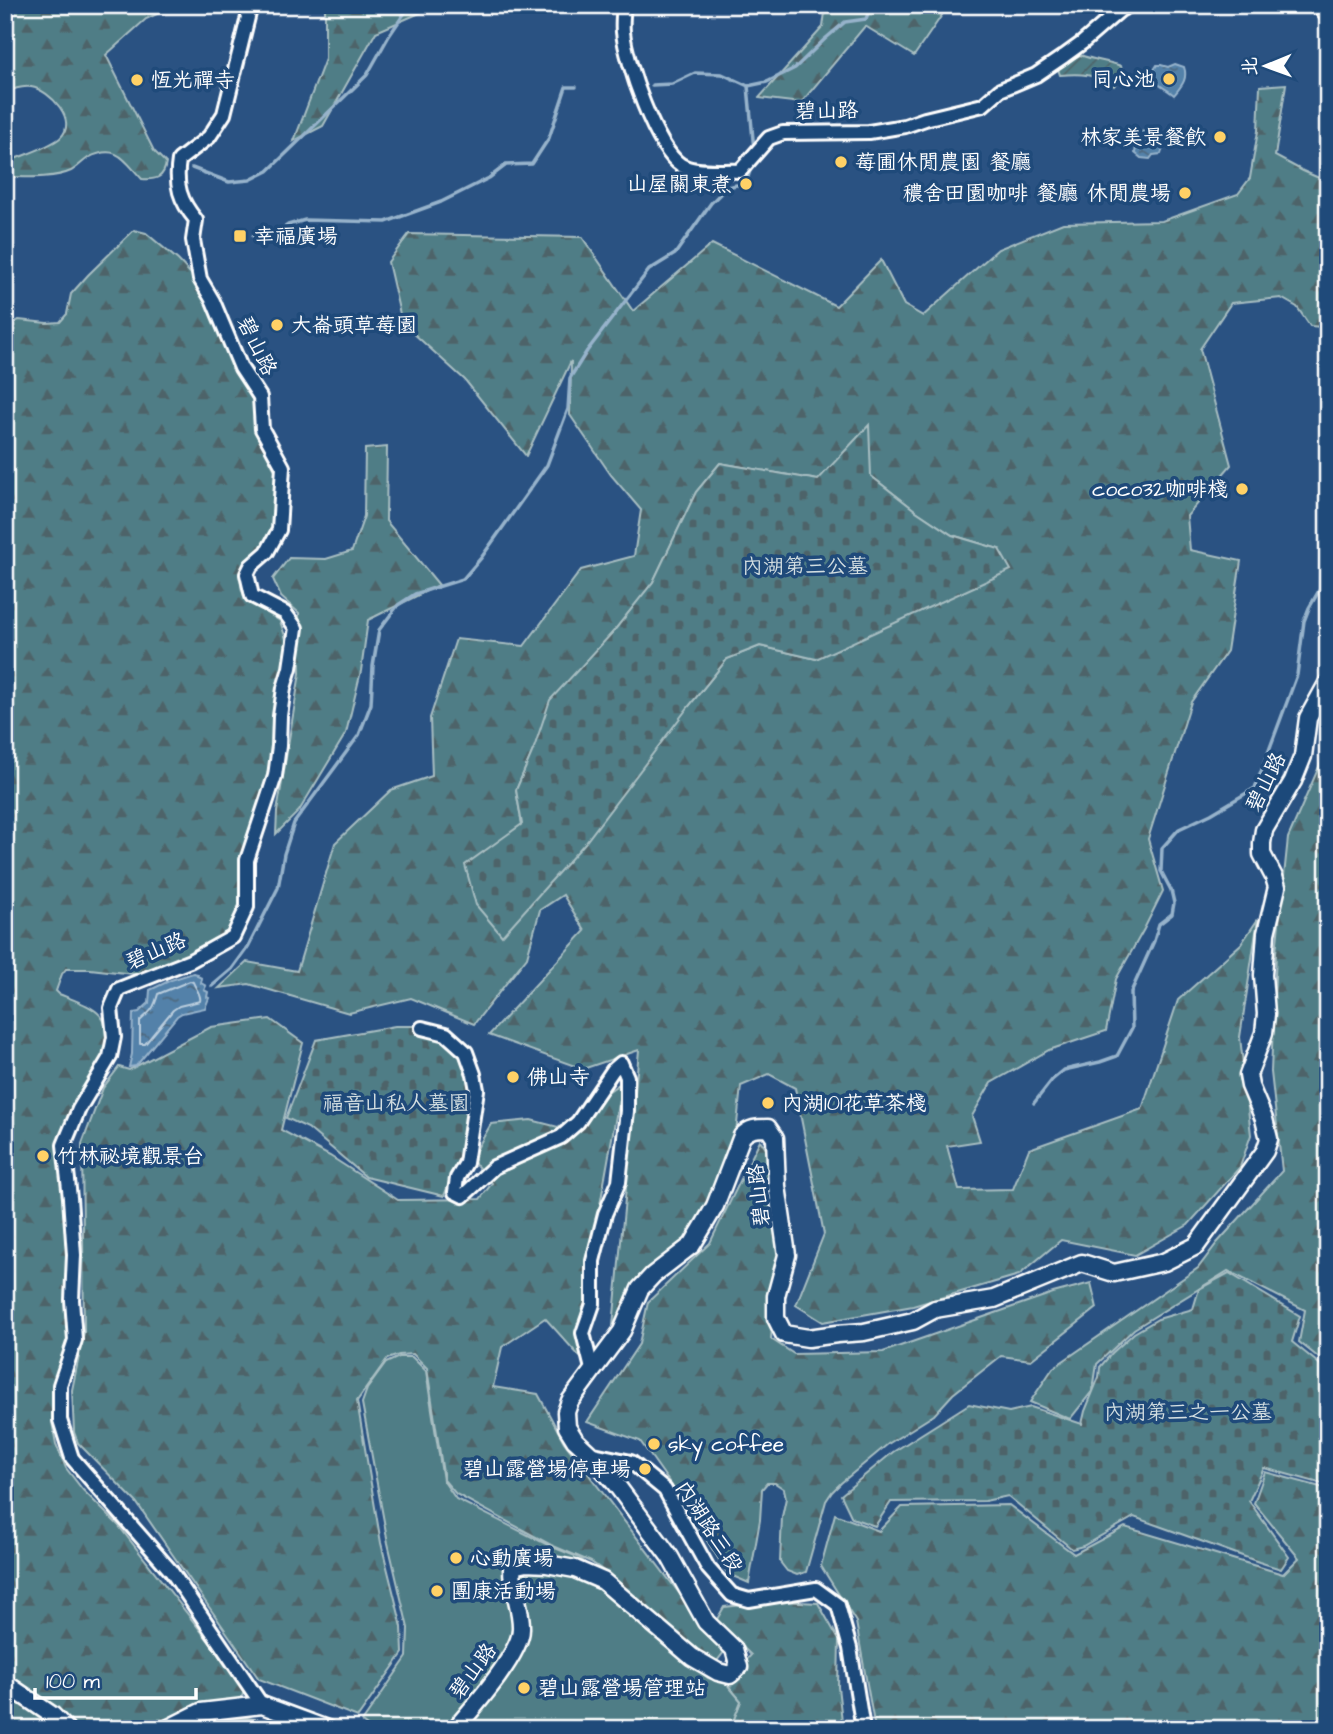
<svg xmlns="http://www.w3.org/2000/svg" width="1333" height="1734" viewBox="0 0 1333 1734" font-family="'Architects Daughter','LXGW WenKai TC',sans-serif">
<style>
.forest{fill:url(#forest-firs);stroke:#a8bec2;stroke-width:2;fill-rule:evenodd}
.cemetery{fill:url(#cemetery-stones);stroke:#a8bec2;stroke-width:2}
.park{fill:#507d86;stroke:#a8bec2;stroke-width:2}
.garden{fill:url(#garden-furrows);stroke:#a8bec2;stroke-width:2}
.water{fill:url(#water-ripples);stroke:#97b3cb;stroke-width:2}
.lines{fill:none;stroke-linecap:round;stroke-linejoin:round}
.shore{stroke:#bacddd;stroke-width:2}
.stream{stroke:#97b3cb;stroke-width:3.5}
.minor-casing{stroke:#fff;stroke-width:18}
.tertiary-casing{stroke:#fff;stroke-width:21}
.minor{stroke:#1f4a7a;stroke-width:12}
.tertiary{stroke:#1f4a7a;stroke-width:16}
.poi-dot{fill:#ffd166;stroke:#1f4a7a;stroke-width:2.5}
.labels{text-anchor:middle;dominant-baseline:central;stroke-width:7;stroke-linejoin:round;paint-order:stroke}
.poi-label{font-size:21px;fill:#fff;stroke:#1f4a7a;text-anchor:start}
.street-label{font-size:21px;fill:#fff;stroke:#1f4a7a}
.park-label{font-size:21px;fill:#d3dee1;stroke:#1f4a7a}
</style>
<defs>
<pattern id="forest-firs" width="22" height="20" patternUnits="userSpaceOnUse" patternTransform="scale(1.75)"><rect width="22" height="20" fill="#507d86"/><path d="M5 1l3.5 6h-7zM16 11l3.5 6h-7z" fill="#4e6469"/></pattern>
<pattern id="cemetery-stones" width="16" height="16" patternUnits="userSpaceOnUse" patternTransform="scale(1.75)"><rect width="16" height="16" fill="#507d86"/><path d="M2 7V4a2 2 0 0 1 4 0v3zM10 15v-3a2 2 0 0 1 4 0v3z" fill="#4e6469"/></pattern>
<pattern id="garden-furrows" width="10" height="10" patternUnits="userSpaceOnUse" patternTransform="scale(1.75)"><rect width="10" height="10" fill="#507d86"/><path d="M-1 1l2-2M0 10L10 0M9 11l2-2" fill="none" stroke="#4e6469"/></pattern>
<pattern id="water-ripples" width="26" height="14" patternUnits="userSpaceOnUse" patternTransform="scale(1.75)"><rect width="26" height="14" fill="#5281a9"/><path d="M2 4q2-2 4 0t4 0M15 11q2-2 4 0t4 0" fill="none" stroke="#4f697f"/></pattern>
</defs>
<rect width="100%" height="100%" fill="#2a5282"/>
<filter id="ink" filterUnits="userSpaceOnUse"><feTurbulence type="fractalNoise" baseFrequency=".0143" numOctaves="2"/><feDisplacementMap in="SourceGraphic" scale="14" xChannelSelector="R" yChannelSelector="G"/><feConvolveMatrix kernelMatrix="1 2 1 2 8 2 1 2 1" color-interpolation-filters="sRGB"/></filter>
<g filter="url(#ink)">
<g class="forest">
<path d="M5,5H176L146,19L106,55L154,151L166,163C164,178 156,180 142,179C124,160 117,143 88,158C82,162 77,168 71,171C54,179 23,177 5,177V163C20,156 48,148 60,138C79,121 50,90 31,87C23,86 13,89 5,93Z"/>
<polygon points="325,5 438,5 376,32 323,126 294,141 325,59"/>
<polygon points="826,5 947,5 942,15 914,56 865,26 801,103 759,98 823,27"/>
<path d="M1286,84L1275,156L1303,171L1328,182V319L1323,327L1310,326L1297,307L1281,298L1231,303L1200,349L1231,465L1187,516L1190,550L1241,561L1227,651L1191,702L1148,839L1163,891L1144,929L1116,979L1106,1031L1049,1050L991,1083L972,1116L980,1141L947,1146L959,1190L1013,1189L1029,1149L1142,1109L1178,1000L1241,944L1258,919L1240,1037L1251,1135L1240,1167L1188,1225L1135,1255L1061,1240L1019,1275L913,1306L823,1322L796,1305L824,1234L795,1088L769,1074L741,1086L735,1143L685,1246L635,1283L613,1326L639,1050L583,1069L489,1035L585,931L563,895L540,910L527,957L474,1024L411,998L349,1013L249,984L219,988L247,962L297,971L335,843L391,790L432,776L430,718L456,639L524,646L581,570L634,556L641,510L611,475L570,415L571,361L526,456L465,380L402,323L388,262L409,234L582,237L633,311L712,244L836,306L881,260L904,305L923,316L998,249L1063,223L1162,221L1238,194L1250,178L1258,131L1260,86ZM720,463L818,480L871,476L916,511L952,535L999,549L816,659L760,646L727,659L689,706L476,905L522,824L516,790L534,748L613,632L653,582L696,492Z"/>
<path d="M134,230L146,233L178,260L193,276L210,301L228,351L254,402L255,428L261,443L278,476L273,534L265,548L244,566L239,573L242,591L247,600L280,621L286,639L288,655L270,781L243,862L244,905L228,937L143,975L90,969H66L62,974L56,991L59,994C94,1008 115,1012 105,1057L66,1133L69,1243V1321L66,1354L54,1400L52,1422L56,1444L66,1468L83,1490L118,1525L239,1680C243,1688 246,1693 239,1701L185,1712L152,1729H72L5,1676V327L19,320L47,323L60,322L67,314L71,294L88,275Z"/>
<polygon points="387,447 386,521 439,585 368,620 361,671 346,733 299,811 276,834 277,812 300,673 299,613 281,597 273,579 289,558 326,559 352,551 364,516 365,449"/>
<polygon points="1328,746 1328,1365 1299,1342 1305,1310 1228,1271 1134,1329 1097,1364 1093,1390 1070,1419 1030,1402 1053,1368 1198,1268 1217,1243 1282,1171 1271,1072 1276,952 1288,838"/>
<polygon points="270,1019 303,1043 281,1130 330,1156 398,1200 480,1199 492,1183 471,1159 491,1124 531,1120 558,1127 622,1082 589,1267 580,1357 545,1318 502,1347 493,1387 538,1394 564,1442 724,1652 717,1661 703,1659 615,1579 591,1562 551,1545 456,1494 444,1480 427,1368 413,1354 399,1355 387,1359 357,1401 381,1543 402,1627 403,1653 358,1717 259,1679 136,1502 78,1443 74,1432 72,1390 84,1332 82,1144 103,1088 119,1067 129,1070 211,1027"/>
<polygon points="760,1140 772,1158 779,1251 771,1339 794,1354 883,1352 1053,1293 1091,1283 1097,1308 1031,1360 1001,1356 953,1394 934,1415 888,1444 841,1483 832,1492 826,1501 806,1572 797,1575 787,1571 780,1562 782,1517 786,1498 784,1489 775,1483 767,1483 762,1489 760,1520 749,1583 728,1574 677,1493 640,1441 587,1422 639,1344 648,1302 710,1243"/>
<polygon points="1265,1472 1328,1489 1328,1729 875,1729 856,1622 821,1566 835,1514 879,1531 902,1507 1009,1505 1074,1554 1125,1527 1283,1574 1299,1558 1254,1503"/>
<polygon points="782,1601 818,1603 839,1640 838,1687 843,1729 730,1729 741,1701 726,1683 751,1655 716,1621 724,1607"/>
<polygon points="5,1690 39,1712 56,1729 5,1729"/>
<polygon points="247,1718 267,1721 280,1729 181,1729 210,1719"/>
</g>
<g class="cemetery">
<polygon points="869,425 871,476 916,511 952,535 999,549 1011,570 816,659 760,646 727,659 689,706 585,843 502,936 476,905 465,865 522,824 516,790 534,748 550,700 613,632 653,582 696,492 720,463 818,480"/>
<polygon points="395,1026 414,1026 447,1033 465,1054 472,1077 473,1120 444,1196 366,1177 308,1128 286,1118 316,1040"/>
<polygon points="1229,1273 1300,1316 1292,1342 1328,1371 1328,1483 1323,1484 1264,1468 1249,1501 1289,1557 1281,1569 1259,1562 1134,1517 1083,1546 1072,1549 1008,1496 985,1501 891,1502 875,1526 852,1518 841,1495 893,1452 969,1404 1009,1412 1031,1407 1082,1424 1085,1411 1099,1377 1100,1367 1112,1353 1134,1333 1158,1319 1193,1309 1199,1289"/>
</g>
<polygon class="park" points="399,1357 412,1357 426,1371 443,1480 456,1499 550,1546 580,1558 677,1653 708,1678 726,1683 741,1701 730,1729 539,1729 506,1721 500,1729 371,1729 362,1722 407,1657 408,1628 388,1543 362,1403 367,1389 386,1363"/>
<path class="garden" d="M1080,55C1093,60 1108,61 1121,66L1123,73L1114,86C1093,74 1083,73 1060,75L1057,66Z"/>
<g class="water">
<path d="M1175,64L1184,67C1188,79 1182,85 1174,95C1164,86 1144,82 1157,65H1161L1168,67Z"/>
<polygon points="1144,131 1165,135 1165,142 1161,154 1153,155 1150,159 1141,158 1135,153 1138,133"/>
<polygon points="193,973 198,974 197,976 202,978 201,983 206,986 204,990 208,992 207,997 209,998 205,1008 182,1013 177,1016 136,1066 129,1067 132,1054 133,1013 139,1012 149,1003 150,990 171,980"/>
</g>
<g class="lines">
<path class="shore" d="M190,981L193,982C195,988 202,995 200,1001L179,1006L173,1010L145,1044H140V1021C151,1011 154,1009 158,994Z"/>
<g class="stream">
<polyline points="652,85 672,84 695,73 722,74 748,86 767,82 795,68 825,39 845,22 866,19 871,5"/>
<polyline points="748,86 754,150"/>
<polyline points="192,168 229,182 250,180 268,171 367,75 389,36 410,5"/>
<polyline points="253,236 275,234 288,225 305,220 386,222 441,202 489,178 506,165 532,164 549,138 566,87 576,87"/>
<polyline points="212,986 232,969 248,947 278,888 284,854 294,823 359,735 371,704 373,666 379,630 398,605 415,594 463,579 481,558 547,465 568,409 570,378 587,351 649,270 675,254 711,203 727,187 746,183 752,165"/>
<polyline points="1034,1103 1052,1080 1064,1070 1100,1062 1117,1056 1132,1028 1131,992 1154,941 1159,924 1172,914 1174,903 1171,890 1161,871 1162,848 1179,829 1211,814 1255,788 1297,675 1304,621 1309,608 1320,589 1321,553 1328,539"/>
</g>
<g class="minor-casing">
<g id="minor">
<path d="M251,5L224,114L209,137L179,160C175,185 180,201 196,220L193,240L200,279L213,301L241,368L260,397L262,429L283,467L279,530L267,552L251,566L247,574L252,596L285,613L296,628L290,668L284,688L280,716L279,746L275,776L247,860V907L233,937L190,961L119,989L111,1008L114,1037L110,1057L79,1109L64,1145L70,1198L74,1255L72,1300L75,1340L60,1385V1420L72,1458L171,1571L262,1705"/>
<path d="M624,5C623,14 622,23 623,32C626,62 656,149 681,165C694,174 724,170 740,171L769,138L783,133L869,132L905,126L925,119L983,105L1000,90L1036,75L1064,56L1082,43L1120,10L1130,5"/>
<polyline points="1317,5 1328,17"/>
<polyline points="422,1028 446,1034 466,1052 474,1074 477,1090 466,1163 457,1178 455,1192 463,1196 494,1167 561,1137 578,1122 613,1070 621,1063 627,1077 627,1111 619,1182 605,1214 593,1261 593,1304 583,1333 592,1369"/>
<polyline points="589,1453 631,1462 665,1490 708,1568 732,1595 749,1600 816,1589 838,1605 850,1648 863,1729"/>
</g>
</g>
<g class="tertiary-casing">
<g id="tertiary">
<polyline points="5,1683 52,1715 66,1729"/>
<polyline points="167,1729 201,1712 262,1705 327,1729"/>
<path d="M455,1729C472,1709 521,1654 521,1629C522,1609 512,1590 512,1569L517,1565L526,1563L547,1564L575,1569L603,1581L692,1657L718,1672L730,1675L739,1667L734,1649L706,1622L670,1557L615,1483L589,1453L575,1440L567,1427L566,1412L570,1401L622,1331L640,1289L653,1275L692,1245L704,1225L715,1206L742,1136C750,1128 756,1128 768,1128L775,1138L777,1186L787,1255L776,1296V1318L784,1334L808,1338L837,1334L864,1332L913,1321L935,1309L994,1299L1082,1263L1114,1273L1164,1262L1196,1246L1265,1151L1269,1139L1264,1119L1250,1086L1248,1075L1264,1033L1266,1014L1263,975L1266,933L1277,887L1274,877L1262,854V843L1264,830L1293,781L1303,756L1308,718L1328,682"/>
</g>
</g>
<use href="#minor" class="minor"/>
<use href="#tertiary" class="tertiary"/>
</g>
</g>
<g class="poi-dot">
<circle cx="1169" cy="79" r="7"/>
<circle cx="137" cy="80" r="7"/>
<circle cx="1220" cy="137" r="7"/>
<circle cx="841" cy="162" r="7"/>
<circle cx="746" cy="184" r="7"/>
<circle cx="1185" cy="193" r="7"/>
<rect x="233" y="229" width="14" height="14" rx="3.5"/>
<circle cx="277" cy="325" r="7"/>
<circle cx="1242" cy="489" r="7"/>
<circle cx="513" cy="1077" r="7"/>
<circle cx="768" cy="1103" r="7"/>
<circle cx="43" cy="1156" r="7"/>
<circle cx="654" cy="1444" r="7"/>
<circle cx="645" cy="1469" r="7"/>
<circle cx="456" cy="1558" r="7"/>
<circle cx="437" cy="1591" r="7"/>
<circle cx="524" cy="1688" r="7"/>
</g>
<g class="labels">
<g class="poi-label">
<text x="1155" y="79" text-anchor="end">同心池</text>
<text x="151" y="80">恆光禪寺</text>
<text x="1206" y="137" text-anchor="end">林家美景餐飲</text>
<text x="855" y="162">莓圃休閒農園 餐廳</text>
<text x="732" y="184" text-anchor="end">山屋關東煮</text>
<text x="1171" y="193" text-anchor="end">穠舍田園咖啡 餐廳 休閒農場</text>
<text x="254" y="236">幸福廣場</text>
<text x="291" y="325">大崙頭草莓園</text>
<text x="1228" y="489" text-anchor="end">coco32咖啡棧</text>
<text x="527" y="1077">佛山寺</text>
<text x="782" y="1103">內湖101花草茶棧</text>
<text x="57" y="1156">竹林祕境觀景台</text>
<text x="668" y="1444">sky coffee</text>
<text x="631" y="1469" text-anchor="end">碧山露營場停車場</text>
<text x="470" y="1558">心動廣場</text>
<text x="451" y="1591">團康活動場</text>
<text x="538" y="1688">碧山露營場管理站</text>
</g>
<g class="street-label">
<text transform="translate(827 111) rotate(-1)">碧山路</text>
<text transform="translate(257 346) rotate(64)">碧山路</text>
<text transform="translate(1266 782) rotate(-63)">碧山路</text>
<text transform="translate(156 951) rotate(-23)">碧山路</text>
<text transform="translate(759 1195) rotate(-96)">碧山路</text>
<text transform="translate(709 1527) rotate(57)">內湖路三段</text>
<text transform="translate(473 1671) rotate(-53)">碧山路</text>
</g>
<g class="park-label">
<text x="805" y="566">內湖第三公墓</text>
<text x="396" y="1103">福音山私人墓園</text>
<text x="1188" y="1412">內湖第三之一公墓</text>
</g>
</g>
<rect width="1333" height="1734" fill="none" stroke="#1f4a7a" stroke-width="28"/>
<rect x="14" y="14" width="1305" height="1706" fill="none" stroke="#fff" stroke-width="2.5" filter="url(#ink)"/>
<g transform="translate(1266 66) rotate(269)" stroke="#1f4a7a" stroke-width="5" paint-order="stroke">
<path d="M0-5L12 26L0 18L-12 26Z" fill="#ffffff"/>
<text y="-10" font-size="19" font-weight="bold" text-anchor="middle" fill="#ffffff">北</text>
</g>
<path d="M35 1688v10h161v-10" fill="none" stroke="#ffffff" stroke-width="3.5"/>
<text x="46" y="1688" font-size="21" fill="#ffffff" stroke="#1f4a7a" stroke-width="5" paint-order="stroke">100 m</text>
</svg>
